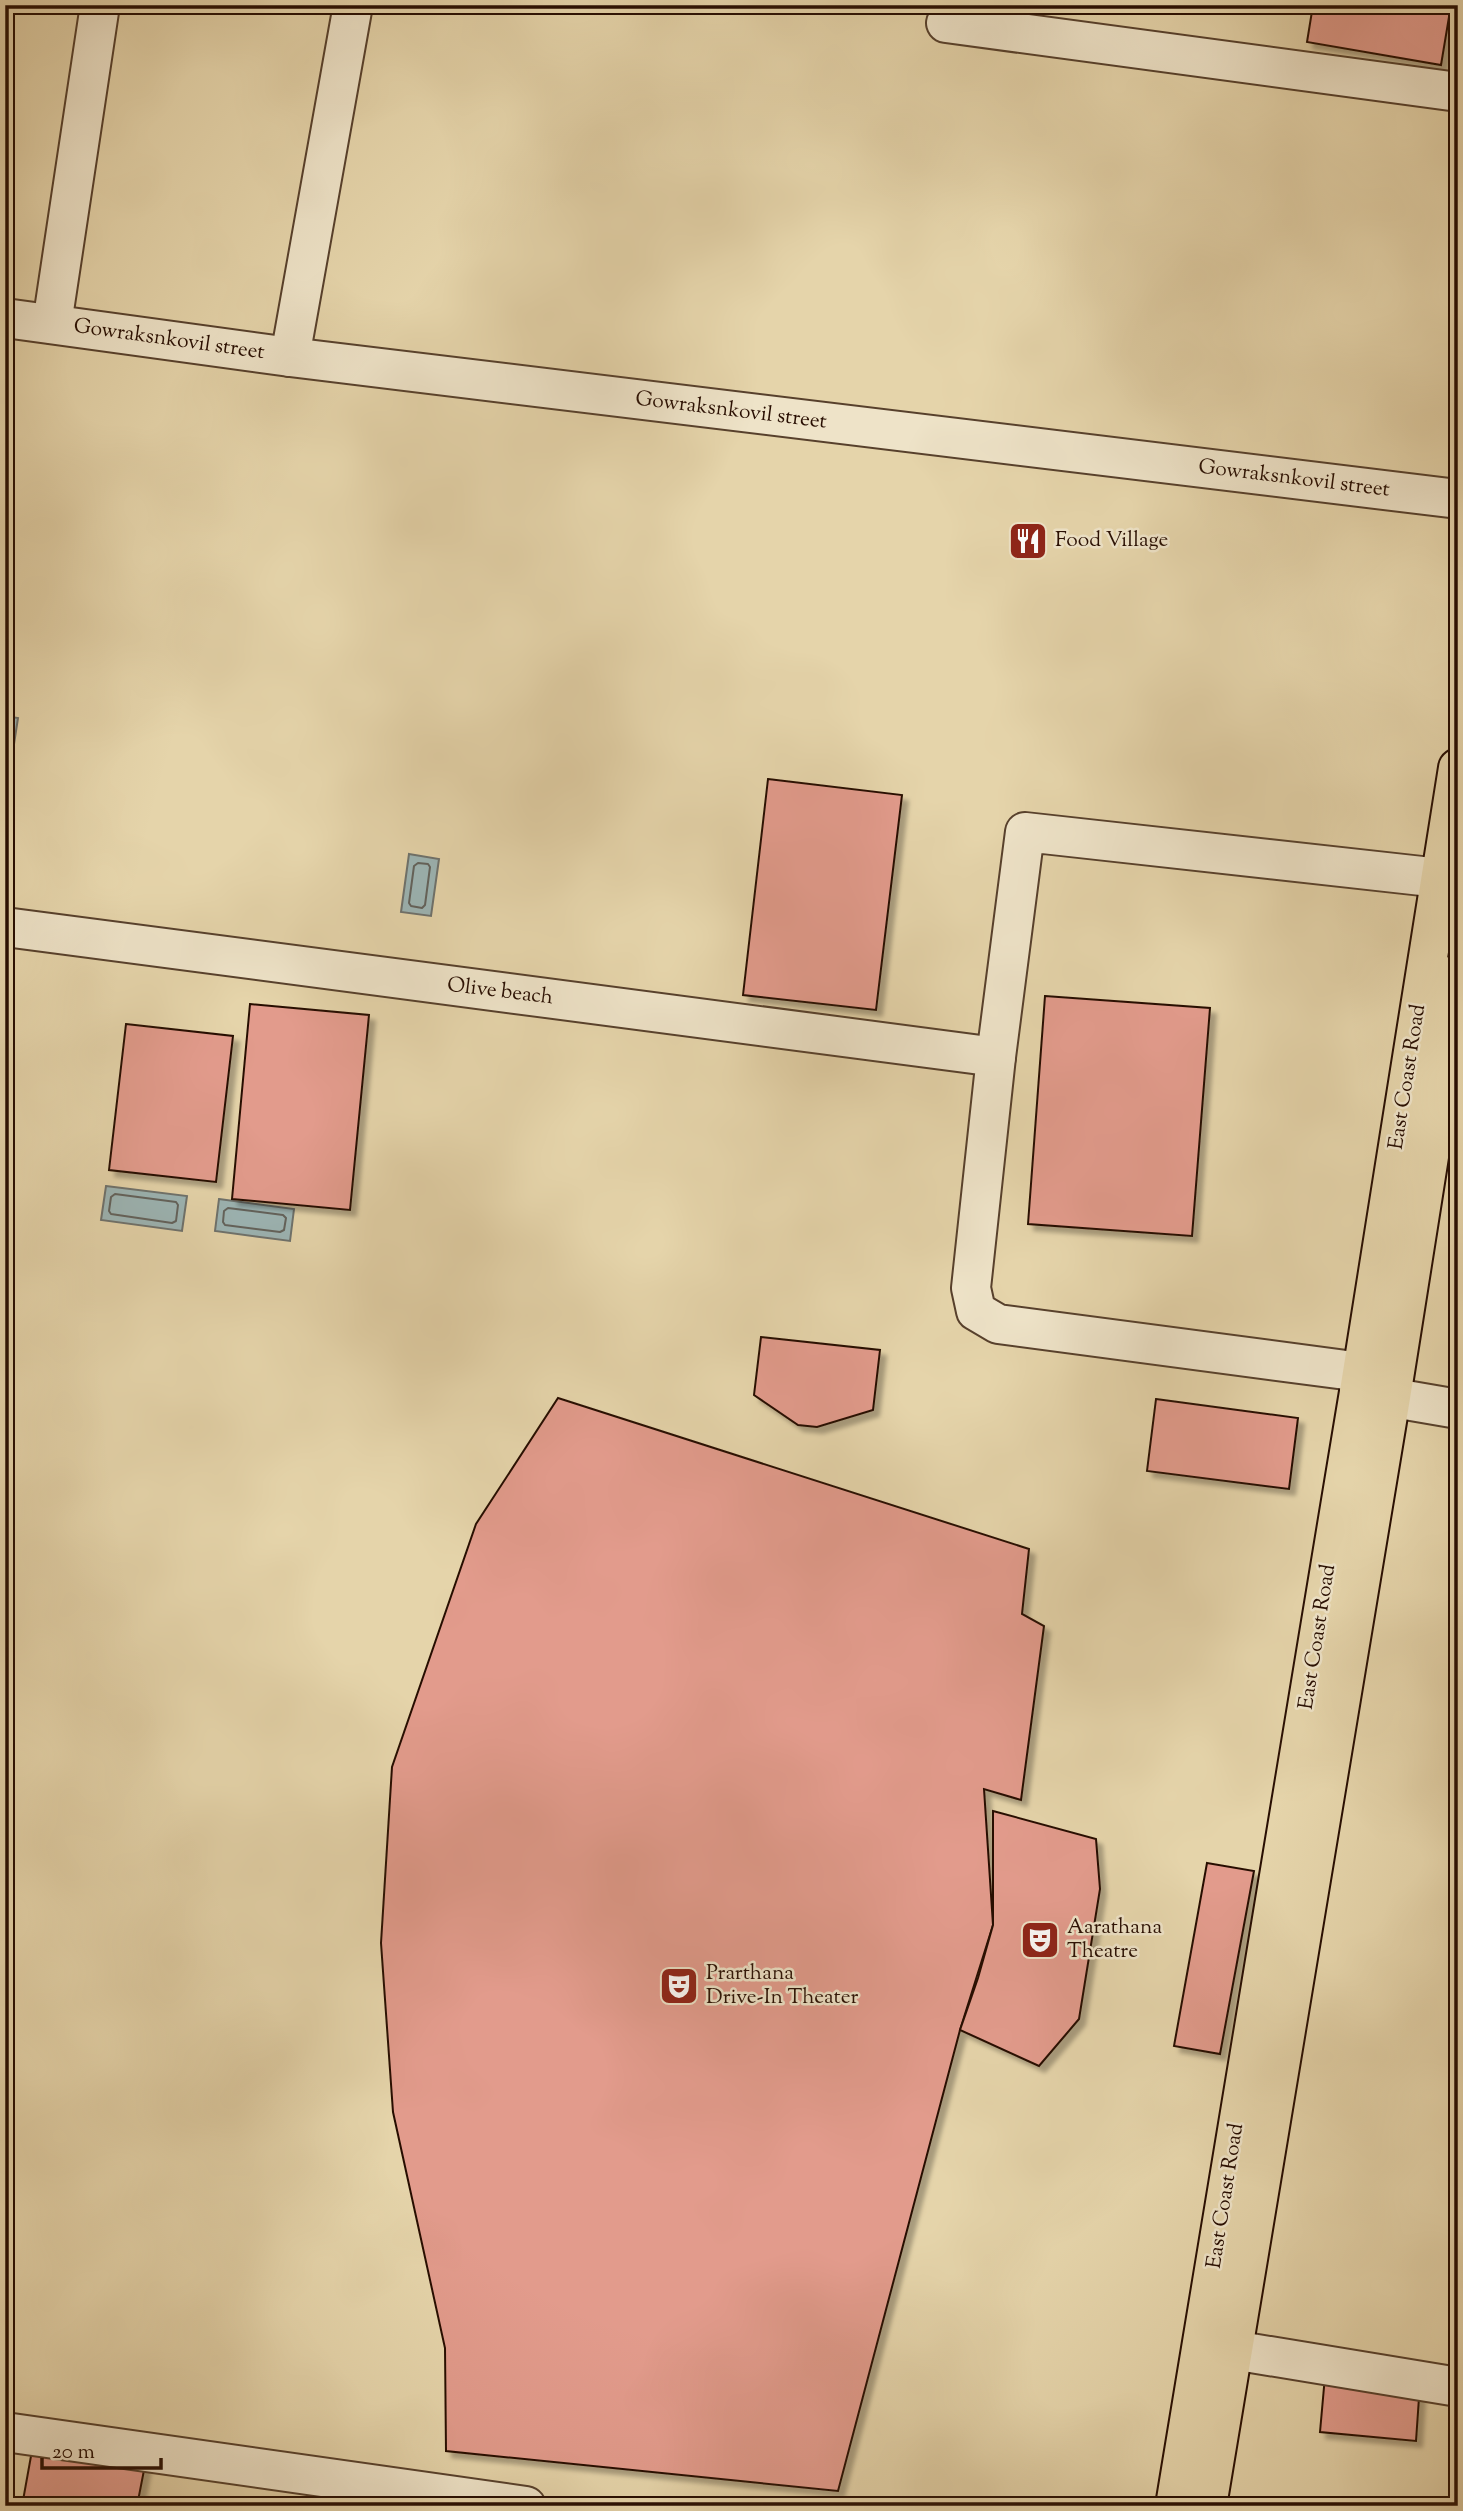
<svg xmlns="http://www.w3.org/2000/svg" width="1463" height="2511" viewBox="0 0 1463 2511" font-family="'Sorts Mill Goudy',serif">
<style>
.water{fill:#9cb5b5;stroke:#6e726d;stroke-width:2}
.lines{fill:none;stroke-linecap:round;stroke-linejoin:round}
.shore{stroke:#62625c;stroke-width:2}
.building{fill:#e29b8c;stroke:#280e02;stroke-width:2;filter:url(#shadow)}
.minor-casing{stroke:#57402c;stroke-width:42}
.primary-casing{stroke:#280e02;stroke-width:42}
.minor{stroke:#eee3c8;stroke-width:38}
.primary{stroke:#e5d4aa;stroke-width:38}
.labels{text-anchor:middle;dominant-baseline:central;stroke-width:5;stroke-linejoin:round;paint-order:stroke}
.street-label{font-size:21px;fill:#280e02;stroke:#eee3c8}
.poi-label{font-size:21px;fill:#280e02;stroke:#eee3c8;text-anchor:start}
</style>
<defs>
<filter id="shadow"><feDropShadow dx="6" dy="6" stdDeviation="2" flood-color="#0004"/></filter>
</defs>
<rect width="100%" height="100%" fill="#e5d4aa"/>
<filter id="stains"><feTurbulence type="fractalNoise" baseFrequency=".00286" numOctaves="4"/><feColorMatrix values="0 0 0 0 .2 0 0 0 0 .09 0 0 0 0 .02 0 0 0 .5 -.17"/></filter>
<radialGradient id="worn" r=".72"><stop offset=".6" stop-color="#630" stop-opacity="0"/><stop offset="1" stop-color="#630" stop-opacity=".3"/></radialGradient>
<g class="water">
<polygon points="5,716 18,718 5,803"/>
<polygon points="409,854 439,859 431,916 401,912"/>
<polygon points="106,1186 187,1196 182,1231 101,1220"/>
<polygon points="219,1199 294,1209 290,1241 215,1231"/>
</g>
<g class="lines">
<g class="shore">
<polygon points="418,863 428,864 430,867 425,905 422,908 411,906 409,903 414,866"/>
<polygon points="115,1194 176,1202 178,1205 176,1221 172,1223 111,1214 109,1211 111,1197"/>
<polygon points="228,1208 283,1215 286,1218 284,1230 280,1232 225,1225 223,1222 224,1211"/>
</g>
</g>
<g class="building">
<polygon points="1313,5 1451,5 1441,65 1307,42"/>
<polygon points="768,779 902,795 876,1010 743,995"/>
<polygon points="1045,996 1210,1008 1192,1236 1028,1224"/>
<polygon points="250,1004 369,1015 350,1210 232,1199"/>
<polygon points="126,1024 233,1036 216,1182 109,1170"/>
<polygon points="761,1337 880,1350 873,1410 817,1427 798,1425 754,1395"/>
<polygon points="558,1398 1029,1549 1022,1614 1044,1626 1021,1800 984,1789 993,1925 960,2030 838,2491 446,2451 445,2348 393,2112 381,1943 392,1767 476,1524"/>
<polygon points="1156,1399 1298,1418 1289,1489 1147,1471"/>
<polygon points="993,1811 1096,1839 1100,1889 1079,2019 1039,2066 960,2030 978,1978 993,1925"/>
<polygon points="1207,1863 1254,1871 1220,2054 1174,2046"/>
<polygon points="1325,2376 1420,2383 1416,2441 1320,2432"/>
<polygon points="33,2445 145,2465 137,2506 22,2506"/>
</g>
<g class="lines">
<g class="minor-casing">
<g id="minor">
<polyline points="946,23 1458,92"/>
<polyline points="5,318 290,357 1458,499"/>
<polyline points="52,324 100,5"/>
<polyline points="290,357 353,5"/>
<polyline points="5,927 996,1057"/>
<polyline points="1361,1372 998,1324 976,1311 971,1288 996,1057 1025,832 1440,878"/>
<polyline points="1359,1392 1458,1409"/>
<polyline points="1233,2350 1458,2387"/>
<polyline points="5,2432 526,2506"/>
</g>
</g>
<g class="primary-casing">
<g id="primary">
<polyline points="1175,2506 1359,1392 1458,768"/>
<polyline points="1207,2506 1391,1397 1458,973"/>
</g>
</g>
<use href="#minor" class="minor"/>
<use href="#primary" class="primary"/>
</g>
<defs>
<g id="restaurant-square" transform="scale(2.0125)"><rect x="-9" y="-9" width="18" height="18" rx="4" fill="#8f2418" stroke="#eee3c8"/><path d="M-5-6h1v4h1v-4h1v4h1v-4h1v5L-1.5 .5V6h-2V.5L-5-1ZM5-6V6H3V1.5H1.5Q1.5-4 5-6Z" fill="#fff"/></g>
<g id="theatre-square" transform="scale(2.0125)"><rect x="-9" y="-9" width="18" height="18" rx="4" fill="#8f2418" stroke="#eee3c8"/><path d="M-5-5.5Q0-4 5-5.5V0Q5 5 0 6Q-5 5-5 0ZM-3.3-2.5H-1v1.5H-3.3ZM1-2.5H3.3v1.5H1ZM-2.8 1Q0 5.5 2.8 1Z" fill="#fff"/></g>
</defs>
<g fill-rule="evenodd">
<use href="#restaurant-square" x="1028" y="541"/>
<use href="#theatre-square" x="1040" y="1940"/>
<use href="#theatre-square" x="679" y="1986"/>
</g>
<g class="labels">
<g class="street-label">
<text transform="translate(169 340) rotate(8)">Gowraksnkovil street</text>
<text transform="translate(731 411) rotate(7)">Gowraksnkovil street</text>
<text transform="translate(1294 479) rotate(7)">Gowraksnkovil street</text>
<text transform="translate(500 992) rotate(7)">Olive beach</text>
<text transform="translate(1408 1077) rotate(-81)">East Coast Road</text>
<text transform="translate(1318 1637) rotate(-81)">East Coast Road</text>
<text transform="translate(1226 2196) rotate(-81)">East Coast Road</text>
</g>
<g class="poi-label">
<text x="1055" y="541">Food Village</text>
<text x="1067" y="1928">Aarathana<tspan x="1067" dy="24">Theatre</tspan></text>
<text x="706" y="1974">Prarthana<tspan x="706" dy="24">Drive-In Theater</tspan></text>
</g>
</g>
<rect width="1463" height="2511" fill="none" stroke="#e5d4aa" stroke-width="28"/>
<rect x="7" y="7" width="1449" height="2497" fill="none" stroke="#280e02" stroke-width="3.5"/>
<rect x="14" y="14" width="1435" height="2483" fill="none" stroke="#280e02" stroke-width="2"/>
<path d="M42 2458v10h119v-10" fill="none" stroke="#280e02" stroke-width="3.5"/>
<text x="52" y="2458" font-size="21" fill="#280e02" stroke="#eee3c8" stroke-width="5" paint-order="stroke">20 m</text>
<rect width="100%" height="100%" filter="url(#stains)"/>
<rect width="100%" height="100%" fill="url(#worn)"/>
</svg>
